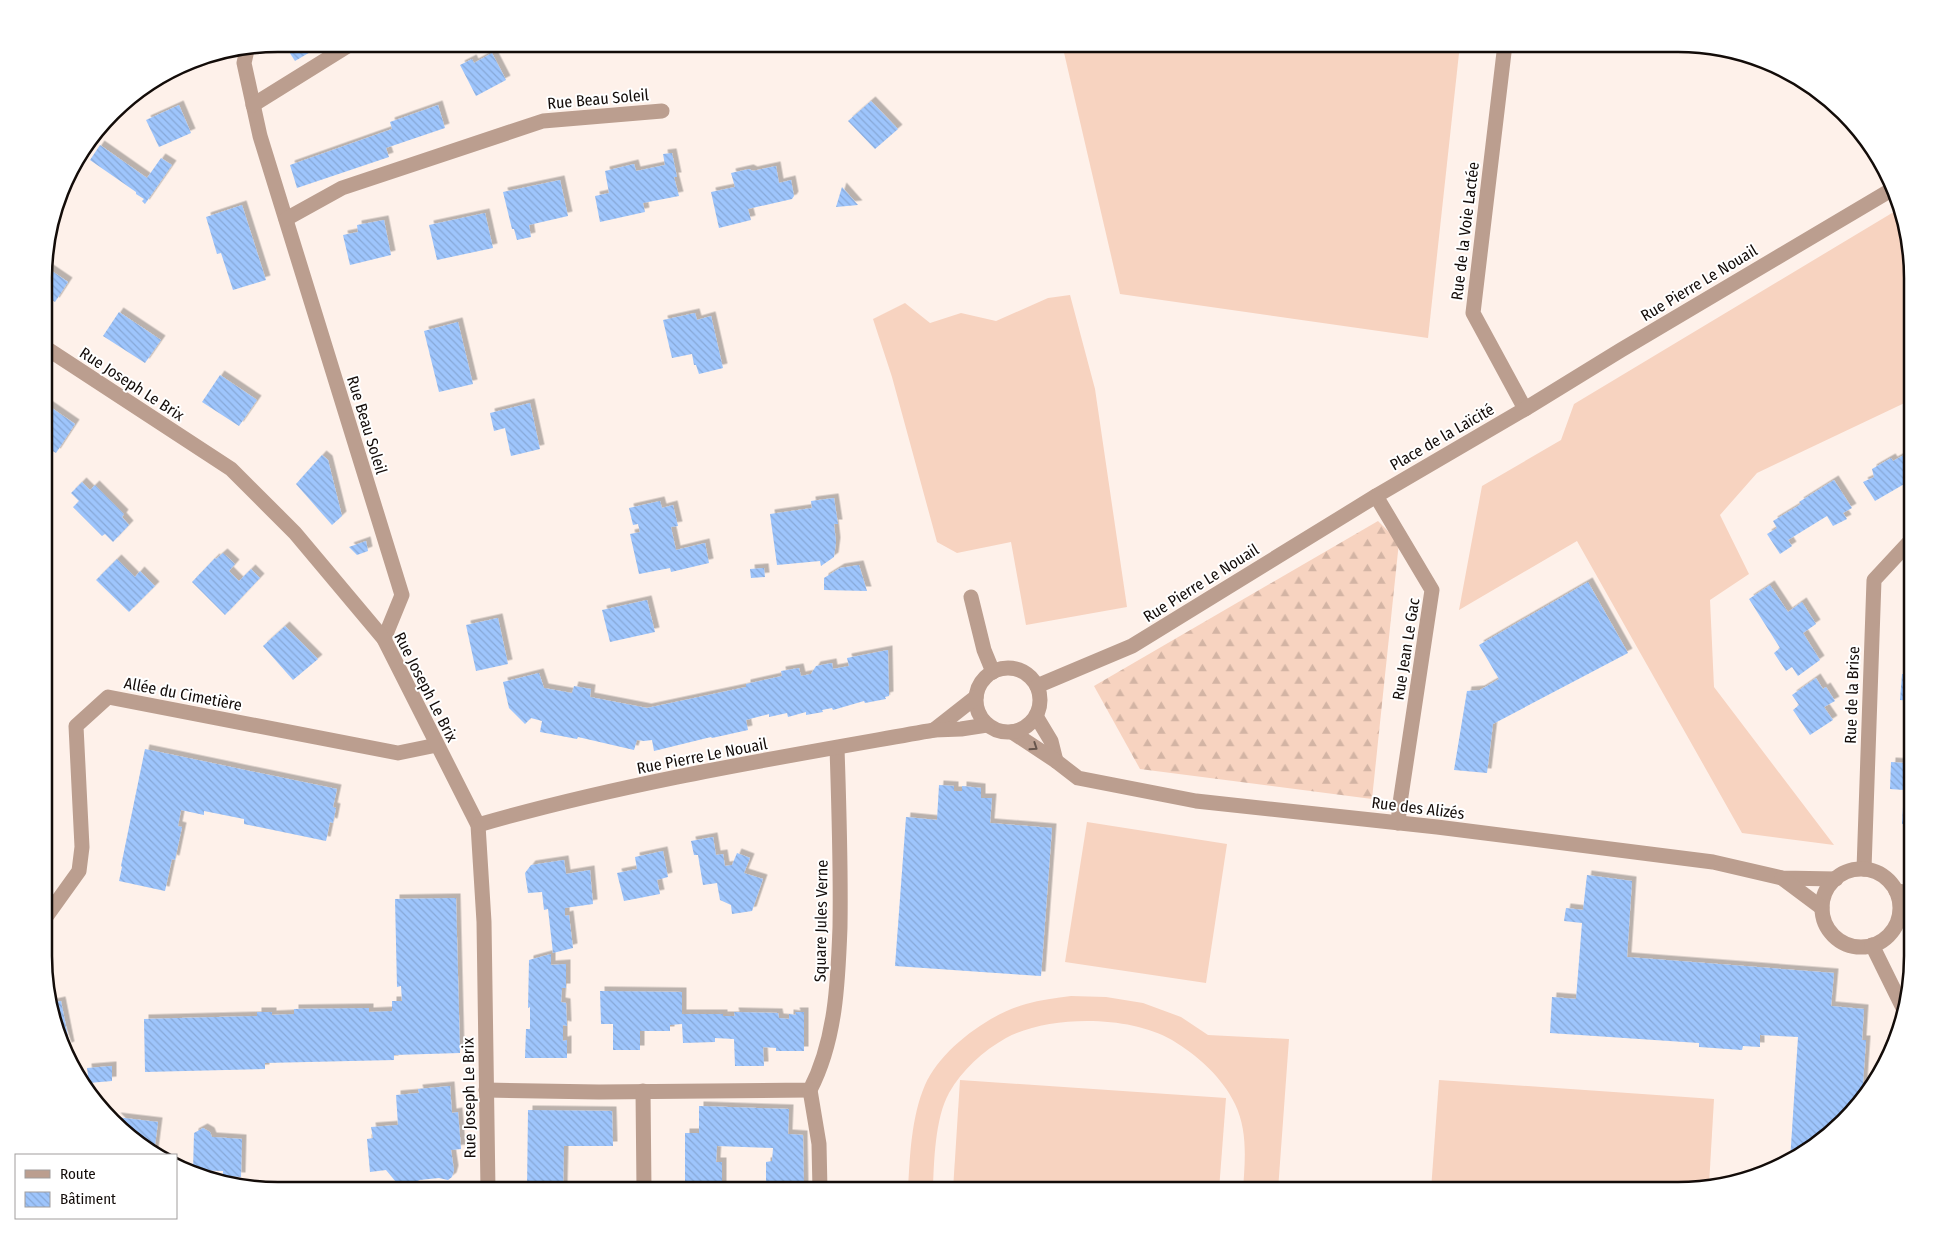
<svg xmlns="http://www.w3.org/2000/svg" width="1957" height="1234" viewBox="0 0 1957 1234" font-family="'Fira Sans Condensed',sans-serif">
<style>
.grass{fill:#f7d3c0}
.forest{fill:url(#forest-firs)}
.building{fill:url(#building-back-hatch);filter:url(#shadow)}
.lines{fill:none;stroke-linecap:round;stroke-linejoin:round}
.minor{stroke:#bb9e8f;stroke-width:15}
.tertiary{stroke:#bb9e8f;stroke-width:15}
.oneway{stroke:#67554c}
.labels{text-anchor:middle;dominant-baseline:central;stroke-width:4;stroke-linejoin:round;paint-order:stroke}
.street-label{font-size:16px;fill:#130c09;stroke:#fff}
.rim{fill:none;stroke:#130c09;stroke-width:2.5}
</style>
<defs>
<pattern id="forest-firs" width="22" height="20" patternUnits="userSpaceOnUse" patternTransform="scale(1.25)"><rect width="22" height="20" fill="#f7d3c0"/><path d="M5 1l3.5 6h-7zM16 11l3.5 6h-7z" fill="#d3b4a4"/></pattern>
<pattern id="building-back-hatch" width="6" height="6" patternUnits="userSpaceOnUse" patternTransform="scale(1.25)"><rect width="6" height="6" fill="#9ec5fc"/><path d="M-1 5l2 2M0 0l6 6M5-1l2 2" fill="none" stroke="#87a8d7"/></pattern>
<filter id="shadow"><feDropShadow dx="4.5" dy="-4.5" stdDeviation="0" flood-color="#0004"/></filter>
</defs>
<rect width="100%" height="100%" fill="#fef1ea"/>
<g class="grass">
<polygon points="1062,44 1460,44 1428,338 1120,294"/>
<polygon points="1897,210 1913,263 1913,399 1757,473 1720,515 1749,574 1710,600 1714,687 1834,845 1742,833 1577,541 1459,610 1482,486 1561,440 1574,404"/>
<polygon points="1070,295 1095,389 1127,607 1026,625 1011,542 957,553 937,542 892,377 873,319 905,303 930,323 961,313 996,321 1048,298"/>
<polygon points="1087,822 1227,844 1206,983 1065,962"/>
<path d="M1071,996L1106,997L1143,1003L1181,1017L1208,1035L1289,1039L1278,1190H1243C1245,1161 1248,1131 1235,1104C1222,1077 1197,1055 1172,1040C1129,1015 1049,1015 1006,1038C983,1051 962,1070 949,1093C935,1118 934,1162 933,1190H908C910,1156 911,1118 925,1085C941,1049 989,1014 1026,1004C1040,1000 1056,998 1071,996Z"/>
<polygon points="960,1080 1226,1098 1219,1190 953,1190"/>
<polygon points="1439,1080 1714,1099 1709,1185 1694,1190 1431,1190"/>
</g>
<polygon class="forest" points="1378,521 1399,542 1372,799 1140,769 1094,686"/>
<g class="building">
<polygon points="284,44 324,44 295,61"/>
<polygon points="492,53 506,80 476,96 460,65 472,59 474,63"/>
<polygon points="871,101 898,129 875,149 848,121"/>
<polygon points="179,105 191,133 159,147 146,120"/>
<polygon points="438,105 445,128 386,148 389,157 297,188 290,165 392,129 390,122"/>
<polygon points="100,145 147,178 161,158 172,165 145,204 142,201 144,199 136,194 136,192 90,160"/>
<polygon points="672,153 677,177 674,177 679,196 643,203 645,212 600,222 595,196 609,193 605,171 634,164 636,171 665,165 663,154"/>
<polygon points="776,166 779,183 791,180 794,196 792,199 748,209 751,220 719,228 711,192 735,187 731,173 749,169 753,171"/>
<polygon points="560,180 568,216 529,225 531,237 517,240 514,229 512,229 503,192"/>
<polygon points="842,187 858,205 836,207"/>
<polygon points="242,205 266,280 233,290 221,253 217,254 206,217"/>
<polygon points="485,213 493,248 437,260 429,225"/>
<polygon points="384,220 391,255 350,265 343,235 358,232 357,225"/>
<polygon points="46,267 68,282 55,302 46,296"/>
<polygon points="119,312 161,340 145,363 103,336"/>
<polygon points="695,313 697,320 711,316 723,368 699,374 696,365 694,365 692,354 672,358 663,320"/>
<polygon points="458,322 473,384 439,392 424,331"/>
<polygon points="220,375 257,400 239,426 202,402"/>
<polygon points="530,403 540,449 511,456 505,428 494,431 490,413"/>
<polygon points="46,404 75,424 56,453 46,447"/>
<polygon points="1913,450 1913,493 1906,483 1875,501 1863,482 1874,477 1872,469 1891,458 1893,461"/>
<polygon points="322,455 328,460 342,516 332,525 296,484"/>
<polygon points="1834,480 1852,508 1843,513 1847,519 1833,526 1827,516 1788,540 1792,546 1780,554 1767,534 1777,528 1773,521 1801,504 1799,502"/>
<polygon points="82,482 90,490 95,485 124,514 122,517 129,525 113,542 105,534 102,536 73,507 79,501 71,493"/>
<polygon points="834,498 838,524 834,524 836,542 834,557 821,566 820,561 777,565 770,514 812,508 811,501"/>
<polygon points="660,501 662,508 673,505 678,526 671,527 676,550 705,543 709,563 671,572 670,568 639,574 630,534 640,532 638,524 633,525 629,508"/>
<polygon points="366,541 368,551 357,555 349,547"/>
<polygon points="223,553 235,564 229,571 239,581 251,569 260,578 225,615 192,582 215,558 216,559"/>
<polygon points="117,559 135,577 140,571 155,586 129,612 96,580"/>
<polygon points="859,565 867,591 824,590 824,578 840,568"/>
<polygon points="764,568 765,577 751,578 750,569"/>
<polygon points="1912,580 1913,580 1913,602 1907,602 1907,589 1911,589"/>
<polygon points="1588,582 1628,653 1493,724 1487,773 1454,770 1467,691 1480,690 1499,679 1479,645"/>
<polygon points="1770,585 1788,612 1802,602 1816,624 1803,633 1820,660 1798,676 1792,667 1786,671 1774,653 1780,648 1749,599"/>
<polygon points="647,600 655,632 610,642 602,610"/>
<polygon points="498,618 508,664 476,671 466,625"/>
<polygon points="1909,619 1913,619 1913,665 1903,665 1904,650 1907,649"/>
<polygon points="285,626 318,659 293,680 263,646"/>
<polygon points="888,650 889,696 885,697 886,699 865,703 864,701 833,710 832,708 822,710 823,712 806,715 806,712 788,717 787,713 769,717 769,714 746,720 748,730 712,738 711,737 654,751 652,740 644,741 637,740 634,750 578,737 577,739 540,732 542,721 531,718 525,724 509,708 503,682 539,673 544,688 572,693 574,686 591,689 590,697 647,708 746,687 746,684 782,676 781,671 799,668 801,676 811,674 816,666 832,663 833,669 849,666 847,658"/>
<polygon points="1902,674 1913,674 1913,701 1900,700"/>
<polygon points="1816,678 1823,689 1826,687 1835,701 1824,707 1833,720 1810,735 1793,710 1799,705 1792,695"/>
<polygon points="1907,732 1913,732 1913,825 1902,824 1904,790 1890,789 1891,762 1904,763"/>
<polygon points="145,749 337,789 333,807 336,808 333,823 330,822 326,841 244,824 244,819 204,811 204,815 181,810 178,826 182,827 175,860 172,859 165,891 119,881 122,867 121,866"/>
<polygon points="939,785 954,786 954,791 962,791 962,786 981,788 981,798 992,798 990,823 1052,828 1041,976 895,966 906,817 937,820"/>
<polygon points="713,837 716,855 723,854 725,866 732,865 737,853 750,858 744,873 763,879 752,911 732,914 731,905 720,900 717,883 703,885 698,855 694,855 691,841"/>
<polygon points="663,851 668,877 657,880 660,894 624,901 617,873 637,869 635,857"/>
<polygon points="564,860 566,874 590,870 593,904 565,908 565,916 569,915 573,948 553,953 548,909 544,910 542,892 528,893 525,873 531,865"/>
<polygon points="1587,875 1632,881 1627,957 1834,973 1831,1006 1864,1009 1862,1040 1866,1040 1862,1097 1796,1159 1790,1161 1798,1037 1760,1035 1760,1047 1743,1046 1742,1050 1699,1047 1699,1043 1550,1033 1552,997 1576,999 1582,923 1564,921 1566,908 1583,910"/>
<polygon points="456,898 460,1053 394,1055 394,1060 265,1063 265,1069 145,1072 144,1019 257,1016 257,1012 272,1012 272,1015 294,1014 294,1009 369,1008 369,1012 392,1011 392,1001 402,1001 401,986 397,987 395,899"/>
<polygon points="551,954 551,965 566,964 566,988 562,988 561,1002 566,1003 567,1026 563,1025 563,1041 567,1040 567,1058 525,1058 526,1029 530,1029 530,1007 528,1008 529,960"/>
<polygon points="600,991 682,992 682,1014 723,1014 723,1016 735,1016 734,1012 778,1013 779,1018 789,1019 789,1014 796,1015 795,1012 804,1012 804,1051 776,1051 776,1048 763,1047 764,1066 735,1066 734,1039 715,1038 715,1042 683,1043 682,1024 670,1025 670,1031 640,1031 640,1050 613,1050 613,1024 601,1024"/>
<polygon points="61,1001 70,1046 67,1047 52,1003"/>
<polygon points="112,1066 112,1081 89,1083 87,1068"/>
<polygon points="450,1086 452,1113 458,1112 461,1149 451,1150 454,1170 452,1177 448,1180 439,1178 419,1180 408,1190 401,1190 401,1188 386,1170 370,1172 367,1139 373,1138 371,1127 398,1125 396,1095 419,1093 418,1089"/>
<polygon points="699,1106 789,1109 788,1134 803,1135 804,1190 766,1190 766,1162 772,1161 773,1148 717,1146 716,1162 722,1162 722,1190 685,1190 685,1133 699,1133"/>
<polygon points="528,1110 612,1111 613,1146 564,1146 563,1190 527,1190"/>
<polygon points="116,1117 158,1122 154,1153 148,1151"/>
<polygon points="203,1128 210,1132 212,1137 242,1139 241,1177 223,1176 223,1171 193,1170 194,1133"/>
</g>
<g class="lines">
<g class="minor">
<polyline points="1505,44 1473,313 1525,409"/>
<polyline points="247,50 244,63 260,136 402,595 384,639"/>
<polyline points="253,105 351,44"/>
<polyline points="286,219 342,188 543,121 662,111"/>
<polyline points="1376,496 1432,590 1400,803 1398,823"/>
<polyline points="971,597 984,650 993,672"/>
<polyline points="1036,716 1051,741 1056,761"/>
<polyline points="1012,732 1056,761 1078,778 1196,801 1437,827 1713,862 1782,878 1836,879"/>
<polyline points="1864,869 1874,580 1913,538"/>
<circle cx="1861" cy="908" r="39"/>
<polyline points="1782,878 1822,908"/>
<polyline points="1896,891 1913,893"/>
<polyline points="46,917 79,871 82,847 76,726 108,697 398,753 437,745"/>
<polyline points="1872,945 1905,1012"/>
<path d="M486,1090L599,1092L810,1090C836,1040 838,981 840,927C841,867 839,807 837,748"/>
<polyline points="810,1090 819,1144 820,1190"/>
<polyline points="643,1091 644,1190"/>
</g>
<g class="tertiary">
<polyline points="46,348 231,469 295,533 384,639 478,825 484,922 488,1190"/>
<circle cx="1008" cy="700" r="32"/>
<polyline points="1037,686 1132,646 1376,496 1525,409 1621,350 1891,190"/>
<polyline points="934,730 976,697"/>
<path d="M478,825C626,782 782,757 934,730L961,729L987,725"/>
</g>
</g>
<defs><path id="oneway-chevron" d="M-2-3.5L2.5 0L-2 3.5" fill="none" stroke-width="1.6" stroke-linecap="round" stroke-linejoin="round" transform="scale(1.25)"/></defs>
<use class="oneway" href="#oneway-chevron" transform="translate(1034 747) rotate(34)"/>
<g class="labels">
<g class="street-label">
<text transform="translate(598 99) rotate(-5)">Rue Beau Soleil</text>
<text transform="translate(1465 231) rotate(-83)">Rue de la Voie Lactée</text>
<text transform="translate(1699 283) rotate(-31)">Rue Pierre Le Nouail</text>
<text transform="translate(132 384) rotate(33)">Rue Joseph Le Brix</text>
<text transform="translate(367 425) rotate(73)">Rue Beau Soleil</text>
<text transform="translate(1442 437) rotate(-30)">Place de la Laïcité</text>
<text transform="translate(1201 583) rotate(-32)">Rue Pierre Le Nouail</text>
<text transform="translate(1406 649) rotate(-81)">Rue Jean Le Gac</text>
<text transform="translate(426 687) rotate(63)">Rue Joseph Le Brix</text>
<text transform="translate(183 694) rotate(11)">Allée du Cimetière</text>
<text transform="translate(1852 695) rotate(-88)">Rue de la Brise</text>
<text transform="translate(702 756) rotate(-11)">Rue Pierre Le Nouail</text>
<text transform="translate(1418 808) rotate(7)">Rue des Alizés</text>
<text transform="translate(821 921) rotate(-89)">Square Jules Verne</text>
<text transform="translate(469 1098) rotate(-91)">Rue Joseph Le Brix</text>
</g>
</g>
<path d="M0 0H1957V1234H0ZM278 52H1678A226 226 0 0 1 1904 278V956A226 226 0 0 1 1678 1182H278A226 226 0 0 1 52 956V278A226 226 0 0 1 278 52Z" fill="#fff" fill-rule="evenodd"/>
<path class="rim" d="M278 52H1678A226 226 0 0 1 1904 278V956A226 226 0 0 1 1678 1182H278A226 226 0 0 1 52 956V278A226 226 0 0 1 278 52Z"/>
<rect x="15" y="1154" width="162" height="65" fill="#ffffff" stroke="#a19e9d"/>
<rect x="25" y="1170" width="25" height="8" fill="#bb9e8f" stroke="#a19e9d"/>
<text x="60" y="1179" font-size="15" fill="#130c09">Route</text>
<rect x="25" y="1192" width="25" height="15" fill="url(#building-back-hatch)" stroke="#a19e9d"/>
<text x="60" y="1204" font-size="15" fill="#130c09">Bâtiment</text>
</svg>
